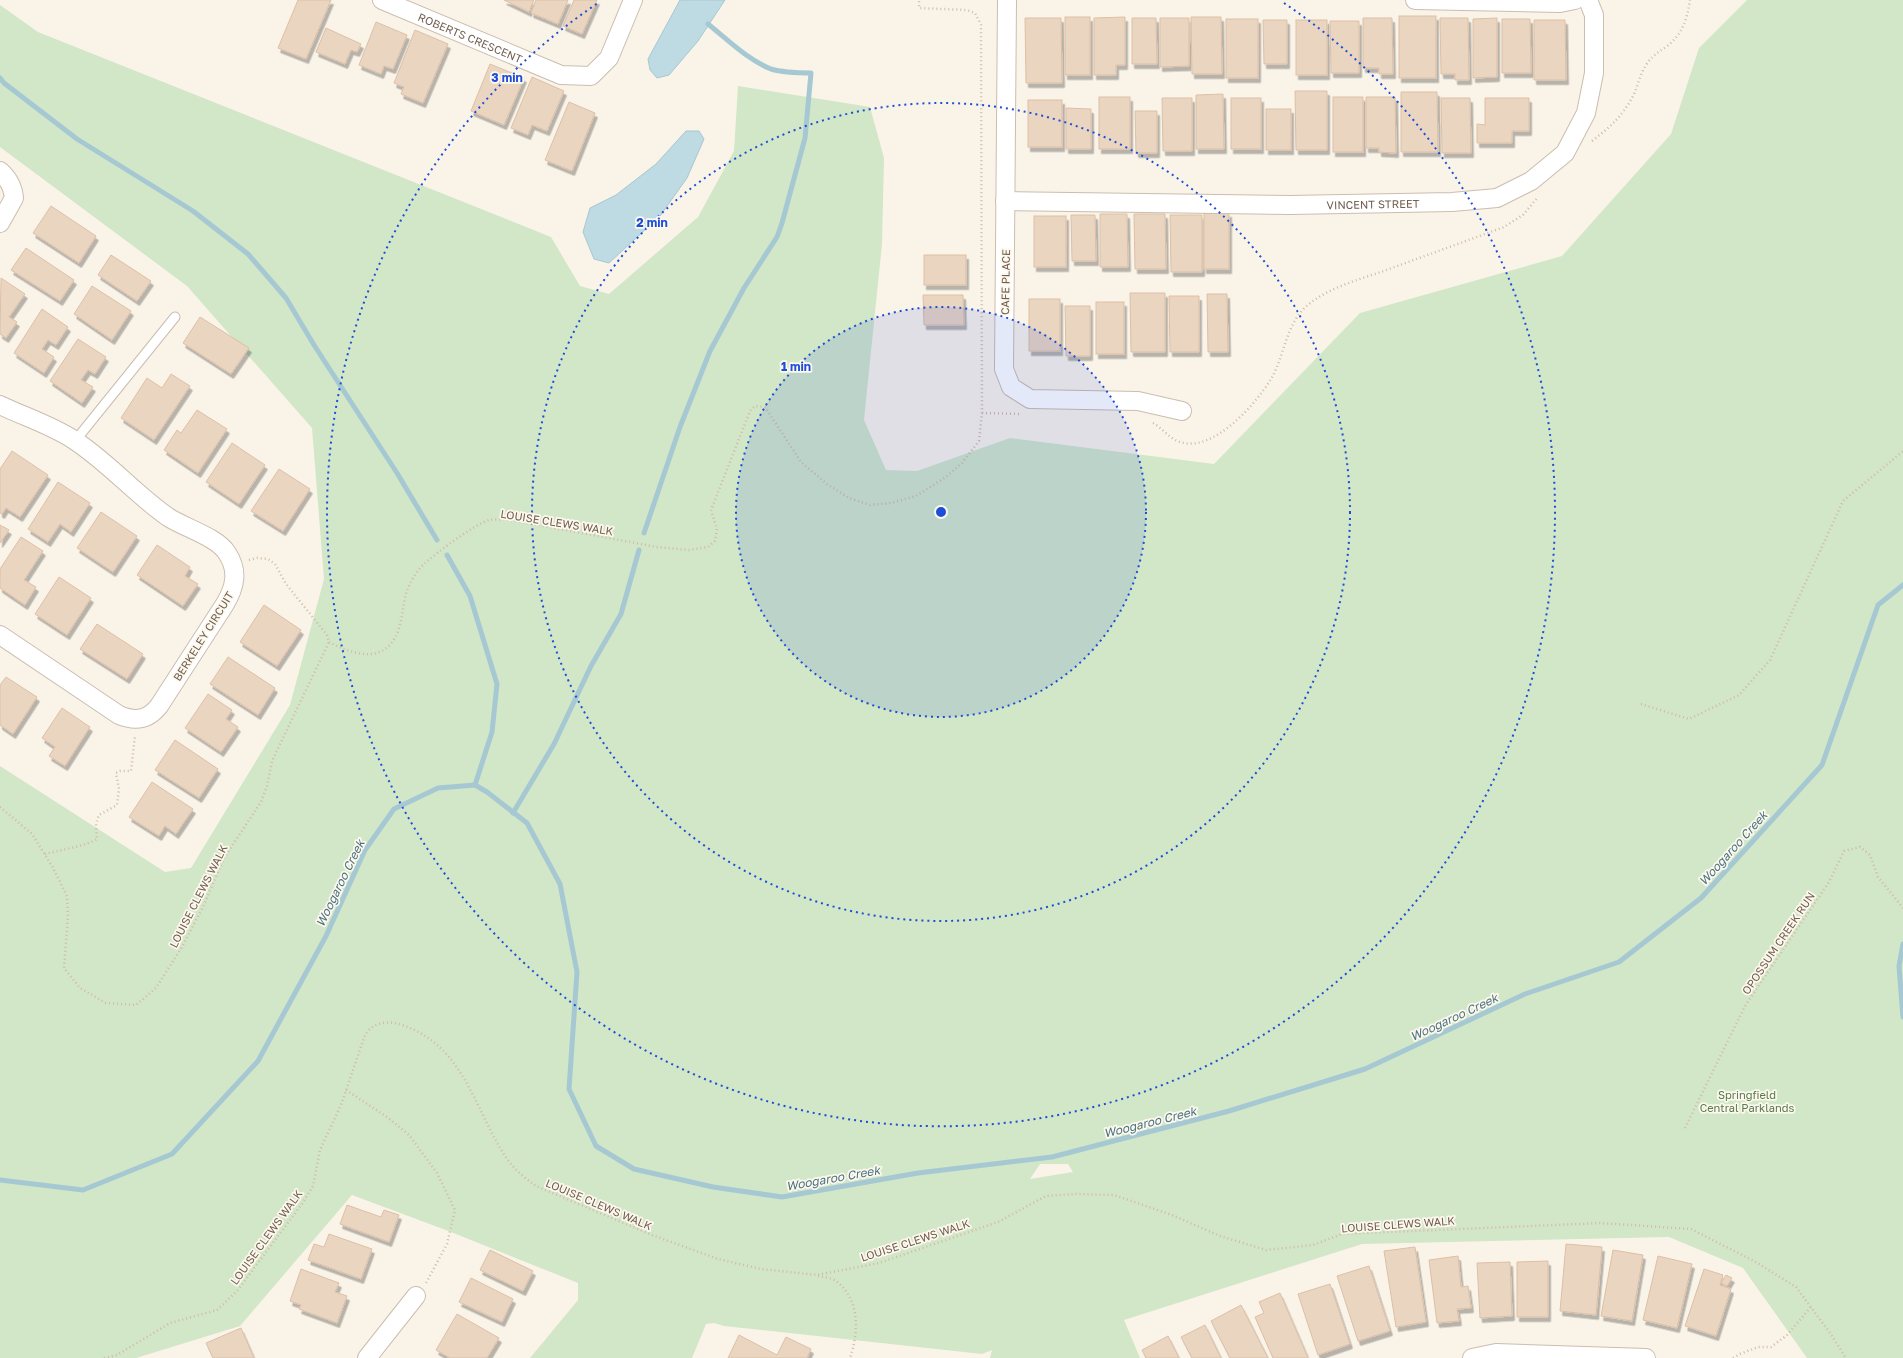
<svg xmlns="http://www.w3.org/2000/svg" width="1903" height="1358" viewBox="0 0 1903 1358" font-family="'Golos Text',sans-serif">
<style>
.green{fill:#d2e6c8;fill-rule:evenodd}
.water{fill:#bedae2;stroke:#a6c8d2}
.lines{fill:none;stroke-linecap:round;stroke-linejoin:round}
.stream{stroke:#a6c8d2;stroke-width:5}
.building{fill:#ead5c1;stroke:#ddbfa5;filter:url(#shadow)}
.service-casing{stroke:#cbbdaf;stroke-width:11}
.minor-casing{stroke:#cbbdaf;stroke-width:20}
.path{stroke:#d1baa6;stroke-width:2.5;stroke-dasharray:1 3;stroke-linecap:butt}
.service{stroke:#fff;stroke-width:9}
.minor{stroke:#fff;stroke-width:18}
.ring{fill:none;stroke:#1d4ed8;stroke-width:2;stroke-dasharray:2 4}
.labels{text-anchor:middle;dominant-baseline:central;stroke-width:3.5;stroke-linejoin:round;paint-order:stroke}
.street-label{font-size:11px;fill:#715e4f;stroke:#fdf8ee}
.park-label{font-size:11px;fill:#557b4b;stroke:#fdf8ee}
.water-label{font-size:12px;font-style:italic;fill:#4b7482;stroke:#fdf8ee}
.centre{fill:#1d4ed8;stroke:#fdf8ee;stroke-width:2}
.ring-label{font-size:12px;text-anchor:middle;font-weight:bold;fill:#1d4ed8;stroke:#fdf8ee;stroke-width:3.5;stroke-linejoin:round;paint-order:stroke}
</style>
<defs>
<filter id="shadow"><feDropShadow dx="2.5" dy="4.5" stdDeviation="0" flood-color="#0004"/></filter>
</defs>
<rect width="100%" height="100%" fill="#faf4e8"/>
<path class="green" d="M1747,0H1903V1358H1807L1743,1268L1669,1237L1362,1244L1124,1320L1140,1358H990L992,1350L982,1354L724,1326L714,1323L706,1324L692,1358H530L578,1300V1283L451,1232L352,1195L240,1326L136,1358H0V766L165,872L191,868L290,705L324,579L312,428L187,286L0,147V5L38,32L551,237L580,286L609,294L698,217L734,151L738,86L870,107L884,158L882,244L864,420L886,470L917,471L1010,438L1214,464L1360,313L1562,256L1671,134L1699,48ZM1040,1164H1068L1073,1172L1030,1179Z"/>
<g class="water">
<polygon points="680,0 725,0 698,41 669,75 657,78 650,70 648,59"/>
<polygon points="686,131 699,131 704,139 687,178 660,216 609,263 594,259 583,232 590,208 616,195 656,164"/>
</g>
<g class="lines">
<g class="stream">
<polyline points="0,78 4,83 77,139 193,211 248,254 286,298 314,345 397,473 437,540"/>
<path d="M644,533L680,427L710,351L744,288L777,237L782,223L805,138L811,73C798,73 784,73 771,69C748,60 728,40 708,24"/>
<polyline points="447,555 470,596 497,684 492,732 475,785"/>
<polyline points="513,813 554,744 591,666 621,614 639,550"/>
<polyline points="1903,944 1899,966 1903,1017"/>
<polyline points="0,1180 83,1190 172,1154 258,1061 326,936 365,850 394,809 438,788 475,785 487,792 527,823 560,884 577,972 569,1089 596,1146 634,1169 713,1187 782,1197 918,1173 1052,1157 1229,1111 1365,1069 1525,994 1619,962 1701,898 1822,765 1878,605 1903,585"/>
</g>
</g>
<g class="building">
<polygon points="298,0 331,0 306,59 278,48"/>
<polygon points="504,0 534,0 529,12"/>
<polygon points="536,0 568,0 558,24 531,13"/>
<polygon points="574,0 597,0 582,34 563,26"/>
<rect x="1399" y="16" width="37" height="62"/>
<rect x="1065" y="17" width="25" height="58"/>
<polygon points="1125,17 1125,65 1116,65 1116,75 1094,75 1094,18"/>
<polygon points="1191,17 1221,17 1222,74 1192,74"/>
<polygon points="1025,18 1061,18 1062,83 1026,83"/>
<polygon points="1132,18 1156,18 1157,64 1132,64"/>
<polygon points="1160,18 1189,18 1189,66 1160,67"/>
<polygon points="1363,18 1392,18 1393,74 1379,74 1379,68 1363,68"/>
<polygon points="1440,18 1468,18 1469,80 1455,80 1455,74 1441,74"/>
<polygon points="1497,18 1497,77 1473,78 1473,19"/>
<rect x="1226" y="19" width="32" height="59"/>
<polygon points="1502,19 1530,19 1531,73 1502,73"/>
<polygon points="1263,20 1287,20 1287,64 1264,64"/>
<rect x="1296" y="20" width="31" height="55"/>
<polygon points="1534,20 1565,20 1566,80 1534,80"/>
<polygon points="1330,21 1359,21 1359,73 1331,73"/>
<polygon points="376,22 407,35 393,69 384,66 381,74 359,65"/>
<polygon points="326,28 361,44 357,52 351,50 345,64 316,52"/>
<polygon points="415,30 448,44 423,103 401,94 404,87 394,83"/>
<polygon points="490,64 524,78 504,125 471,111"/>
<polygon points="532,77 564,91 547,131 532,125 528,135 511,128"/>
<polygon points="1295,91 1327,91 1327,150 1296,150"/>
<polygon points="1401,92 1437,92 1438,152 1401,152"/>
<polygon points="1223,94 1224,149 1196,149 1196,95"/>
<rect x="1099" y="97" width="31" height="52"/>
<rect x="1333" y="97" width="30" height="55"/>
<polygon points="1366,97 1395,97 1396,153 1379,152 1379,148 1366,148"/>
<polygon points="1162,98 1192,98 1192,151 1163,151"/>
<rect x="1231" y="98" width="30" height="51"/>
<polygon points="1441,98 1470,98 1471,153 1442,153"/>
<polygon points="1485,98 1529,98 1529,131 1512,131 1512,143 1477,143 1477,124 1485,125"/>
<rect x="1028" y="100" width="34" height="47"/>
<polygon points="569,102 595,113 572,171 545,160"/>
<polygon points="1066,108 1091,109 1091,149 1066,149"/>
<rect x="1266" y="109" width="25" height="41"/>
<polygon points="1135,111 1157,111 1157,153 1136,153"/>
<polygon points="51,206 96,236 79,263 33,233"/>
<rect x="1204" y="213" width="25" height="56"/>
<polygon points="1100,214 1127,214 1128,267 1100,267"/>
<polygon points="1134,214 1165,214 1166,269 1135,269"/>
<polygon points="1071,215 1095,215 1096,261 1072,261"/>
<polygon points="1170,215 1202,215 1202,272 1171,272"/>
<rect x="1034" y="216" width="32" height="51"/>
<polygon points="26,248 74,280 60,301 11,270"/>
<polygon points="111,255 151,281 137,301 98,275"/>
<rect x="924" y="255" width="42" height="30"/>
<polygon points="1,278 25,294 9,317 17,322 6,338 0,334"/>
<polygon points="92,286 131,311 112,340 74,314"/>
<polygon points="1130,293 1165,293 1165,352 1131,352"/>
<polygon points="1207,294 1227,294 1228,352 1208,352"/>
<polygon points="923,295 963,295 964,325 924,325"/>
<polygon points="1169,296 1199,296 1199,352 1170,352"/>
<rect x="1029" y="299" width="31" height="52"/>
<rect x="1096" y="302" width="28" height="52"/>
<polygon points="1065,306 1090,306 1090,356 1066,356"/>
<polygon points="42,309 68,327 56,345 48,340 42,349 54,357 44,373 14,353"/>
<polygon points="200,317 249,348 231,374 183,343"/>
<polygon points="78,339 106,357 95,374 88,370 81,380 93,387 82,403 50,381"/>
<polygon points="171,374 190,386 154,440 121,418 147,378 162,388"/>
<polygon points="197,410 227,429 198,473 164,450 177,430 181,433"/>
<polygon points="232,443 265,465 239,504 206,482"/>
<polygon points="12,451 48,475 20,517 6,508 2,514 0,513 0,469"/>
<polygon points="279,469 310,489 283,531 251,511"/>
<polygon points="58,482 90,503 71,532 60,524 48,542 28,529"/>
<polygon points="101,512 137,536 113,572 77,548"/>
<polygon points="0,525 9,530 0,543"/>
<polygon points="21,537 43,551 24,580 36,587 25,605 0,588 0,569"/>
<polygon points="157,545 190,567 185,576 198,584 183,606 137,575"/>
<polygon points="59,577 91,598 67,635 35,614"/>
<polygon points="264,605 301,630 277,666 240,642"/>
<polygon points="97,624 143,654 127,679 80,649"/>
<polygon points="228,657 275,688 258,715 210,684"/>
<polygon points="6,677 37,697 13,734 0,725 0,685"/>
<polygon points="208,694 232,710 226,719 238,727 221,752 185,728"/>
<polygon points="62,708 90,727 65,766 49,756 55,747 42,738"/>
<polygon points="175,740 218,769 199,798 155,770"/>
<polygon points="152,782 193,809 176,834 165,826 159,836 129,817"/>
<polygon points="347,1205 381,1217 384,1210 399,1215 389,1242 340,1224"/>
<polygon points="329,1234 372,1249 361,1279 308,1260 314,1244 324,1247"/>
<polygon points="1566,1244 1602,1247 1596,1315 1560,1311"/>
<polygon points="1415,1247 1426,1322 1396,1327 1384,1251"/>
<polygon points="490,1250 533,1271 523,1291 480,1270"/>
<polygon points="1613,1250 1643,1255 1632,1321 1601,1316"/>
<polygon points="1458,1256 1461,1287 1468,1286 1471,1308 1457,1309 1459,1321 1437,1323 1429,1260"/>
<polygon points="1658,1256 1692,1264 1677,1328 1643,1320"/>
<polygon points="1548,1261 1548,1317 1517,1317 1517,1262"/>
<polygon points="1510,1262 1512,1316 1480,1318 1477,1263"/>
<polygon points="1369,1266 1390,1331 1358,1341 1337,1276"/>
<polygon points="301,1269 339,1283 335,1292 347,1296 337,1323 299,1309 301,1305 290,1301"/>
<polygon points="1704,1269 1723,1275 1720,1285 1731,1289 1716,1336 1685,1326"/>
<polygon points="1726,1275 1732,1278 1727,1286 1721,1283"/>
<polygon points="471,1278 513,1299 502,1322 459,1302"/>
<polygon points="1330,1284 1350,1344 1318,1355 1298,1294"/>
<polygon points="1280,1293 1308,1358 1273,1358 1255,1317 1264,1313 1259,1302"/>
<polygon points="1241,1305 1268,1358 1230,1358 1211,1321"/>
<polygon points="457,1314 499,1338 487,1358 450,1358 436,1350"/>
<polygon points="1205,1325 1221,1358 1192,1358 1181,1337"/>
<polygon points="241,1328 254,1358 213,1358 206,1343"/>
<polygon points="739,1335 777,1355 786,1337 811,1349 807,1358 728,1358"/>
<polygon points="1168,1336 1179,1358 1146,1358 1142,1350"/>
</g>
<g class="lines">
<g class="service-casing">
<polyline id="service" points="75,441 175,317"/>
</g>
<g class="minor-casing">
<g id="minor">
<path id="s1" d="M382,0L561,75L591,76L609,58L633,0"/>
<polyline points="1007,0 1004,369 1011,387 1030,399 1138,401 1182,411"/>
<polyline points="1415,0 1560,3 1575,0"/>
<path d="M0,171C8,178 13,187 14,198L0,223"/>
<path id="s2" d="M1005,201L1290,205L1452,202L1497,198L1531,181L1565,153L1586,113L1594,73V15L1588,0"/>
<path d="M0,405C25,417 51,425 74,440C108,462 135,494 168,517C185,528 217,537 227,553C239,571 235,587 225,604L159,706C148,720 136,722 119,715L0,635"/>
<polyline points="367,1358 416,1296"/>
<polyline points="1472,1358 1496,1353 1646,1358"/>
</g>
</g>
<g class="path">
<path d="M1592,141C1610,127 1622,117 1633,96C1638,86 1640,74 1646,65C1652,56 1657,53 1666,47C1682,35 1687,20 1690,0"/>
<polyline points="982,413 1021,414"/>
<path d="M1153,423C1162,428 1170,439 1180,442C1213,453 1255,405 1271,379C1285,355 1286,322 1309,304C1329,288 1357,280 1381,272C1422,257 1463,242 1504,227L1523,215L1538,197"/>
<polyline points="249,560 257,558 268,559 275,564 286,584 327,635 329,642"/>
<path d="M329,642C354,655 385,665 398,631C404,616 402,598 410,584C413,577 419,569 424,564C436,553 475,524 489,520C494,519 500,520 505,519L657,547L689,550L708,547L715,541L717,529L711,510L750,411L755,406L765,407L801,462L827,484L849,498L870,505L891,503L916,496L946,477L962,463L979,441L982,413L981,25L975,13L967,10L919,8V0"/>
<polyline points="1641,704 1689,719 1739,695 1770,660 1843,501 1903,451"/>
<polyline points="0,807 32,834 52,866 67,896 68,916 64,968 80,988 106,1003 136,1005 156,988 182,947 203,907 224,858 261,802 267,786 272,761 329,642"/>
<path d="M45,854C57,851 89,845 97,839L96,824L99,815L117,805L119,789L116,773L120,771H131L135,736"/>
<polyline points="346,1090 387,1117 409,1135 437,1173 455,1210 447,1244 426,1283"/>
<polyline points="1685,1128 1745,1006 1829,882 1844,851 1860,847 1870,855 1878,877 1903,908"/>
<path d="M818,1276C823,1277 832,1278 836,1281C860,1299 859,1332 850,1358"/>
<path d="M104,1358L117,1355L170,1323L217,1310L237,1291L302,1204L313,1186L320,1150L341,1105L365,1035C373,1022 388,1020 402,1025C465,1046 474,1110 507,1159C515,1170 526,1179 536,1186L652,1235L718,1259L761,1269L817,1275L879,1263L998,1222L1046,1196L1075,1194L1114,1195L1172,1215L1220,1236L1266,1250L1313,1245L1342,1234L1601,1223L1691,1229L1754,1261L1796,1287L1830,1333L1846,1358"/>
<polyline points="1733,1358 1740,1354 1758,1347 1771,1347 1787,1335 1811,1307"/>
</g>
<use href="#service" class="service"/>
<use href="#minor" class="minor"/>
</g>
<circle cx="941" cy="512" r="205" fill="#1d4ed8" fill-opacity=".12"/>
<g class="ring">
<circle cx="941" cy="512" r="205"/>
<circle cx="941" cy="512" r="409"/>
<path d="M1284 3A614 614 0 1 1 598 3"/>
</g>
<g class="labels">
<g class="street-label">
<text stroke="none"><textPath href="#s1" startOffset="96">ROBERTS CRESCENT</textPath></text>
<text stroke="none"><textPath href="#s2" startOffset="368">VINCENT STREET</textPath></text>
<text transform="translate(1005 282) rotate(-89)">CAFE PLACE</text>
<text transform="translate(557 522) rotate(9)">LOUISE CLEWS WALK</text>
<text transform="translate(203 636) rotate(-58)">BERKELEY CIRCUIT</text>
<text transform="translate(198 896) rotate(-63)">LOUISE CLEWS WALK</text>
<text transform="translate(1778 943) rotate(-56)">OPOSSUM CREEK RUN</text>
<text transform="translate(599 1204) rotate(23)">LOUISE CLEWS WALK</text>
<text transform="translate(1398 1224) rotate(-4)">LOUISE CLEWS WALK</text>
<text transform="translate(266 1237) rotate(-54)">LOUISE CLEWS WALK</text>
<text transform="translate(915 1240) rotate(-18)">LOUISE CLEWS WALK</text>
</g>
<g class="park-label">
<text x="1747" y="1094">Springfield<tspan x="1747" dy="13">Central Parklands</tspan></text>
</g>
<g class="water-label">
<text transform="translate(1733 848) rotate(-48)">Woogaroo Creek</text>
<text transform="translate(340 883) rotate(-64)">Woogaroo Creek</text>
<text transform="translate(1454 1017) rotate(-25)">Woogaroo Creek</text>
<text transform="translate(1150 1122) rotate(-14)">Woogaroo Creek</text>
<text transform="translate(833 1178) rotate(-10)">Woogaroo Creek</text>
</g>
</g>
<circle cx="941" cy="512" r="6" class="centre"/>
<g class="ring-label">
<text x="507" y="82">3 min</text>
<text x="652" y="227">2 min</text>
<text x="796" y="371">1 min</text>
</g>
</svg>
